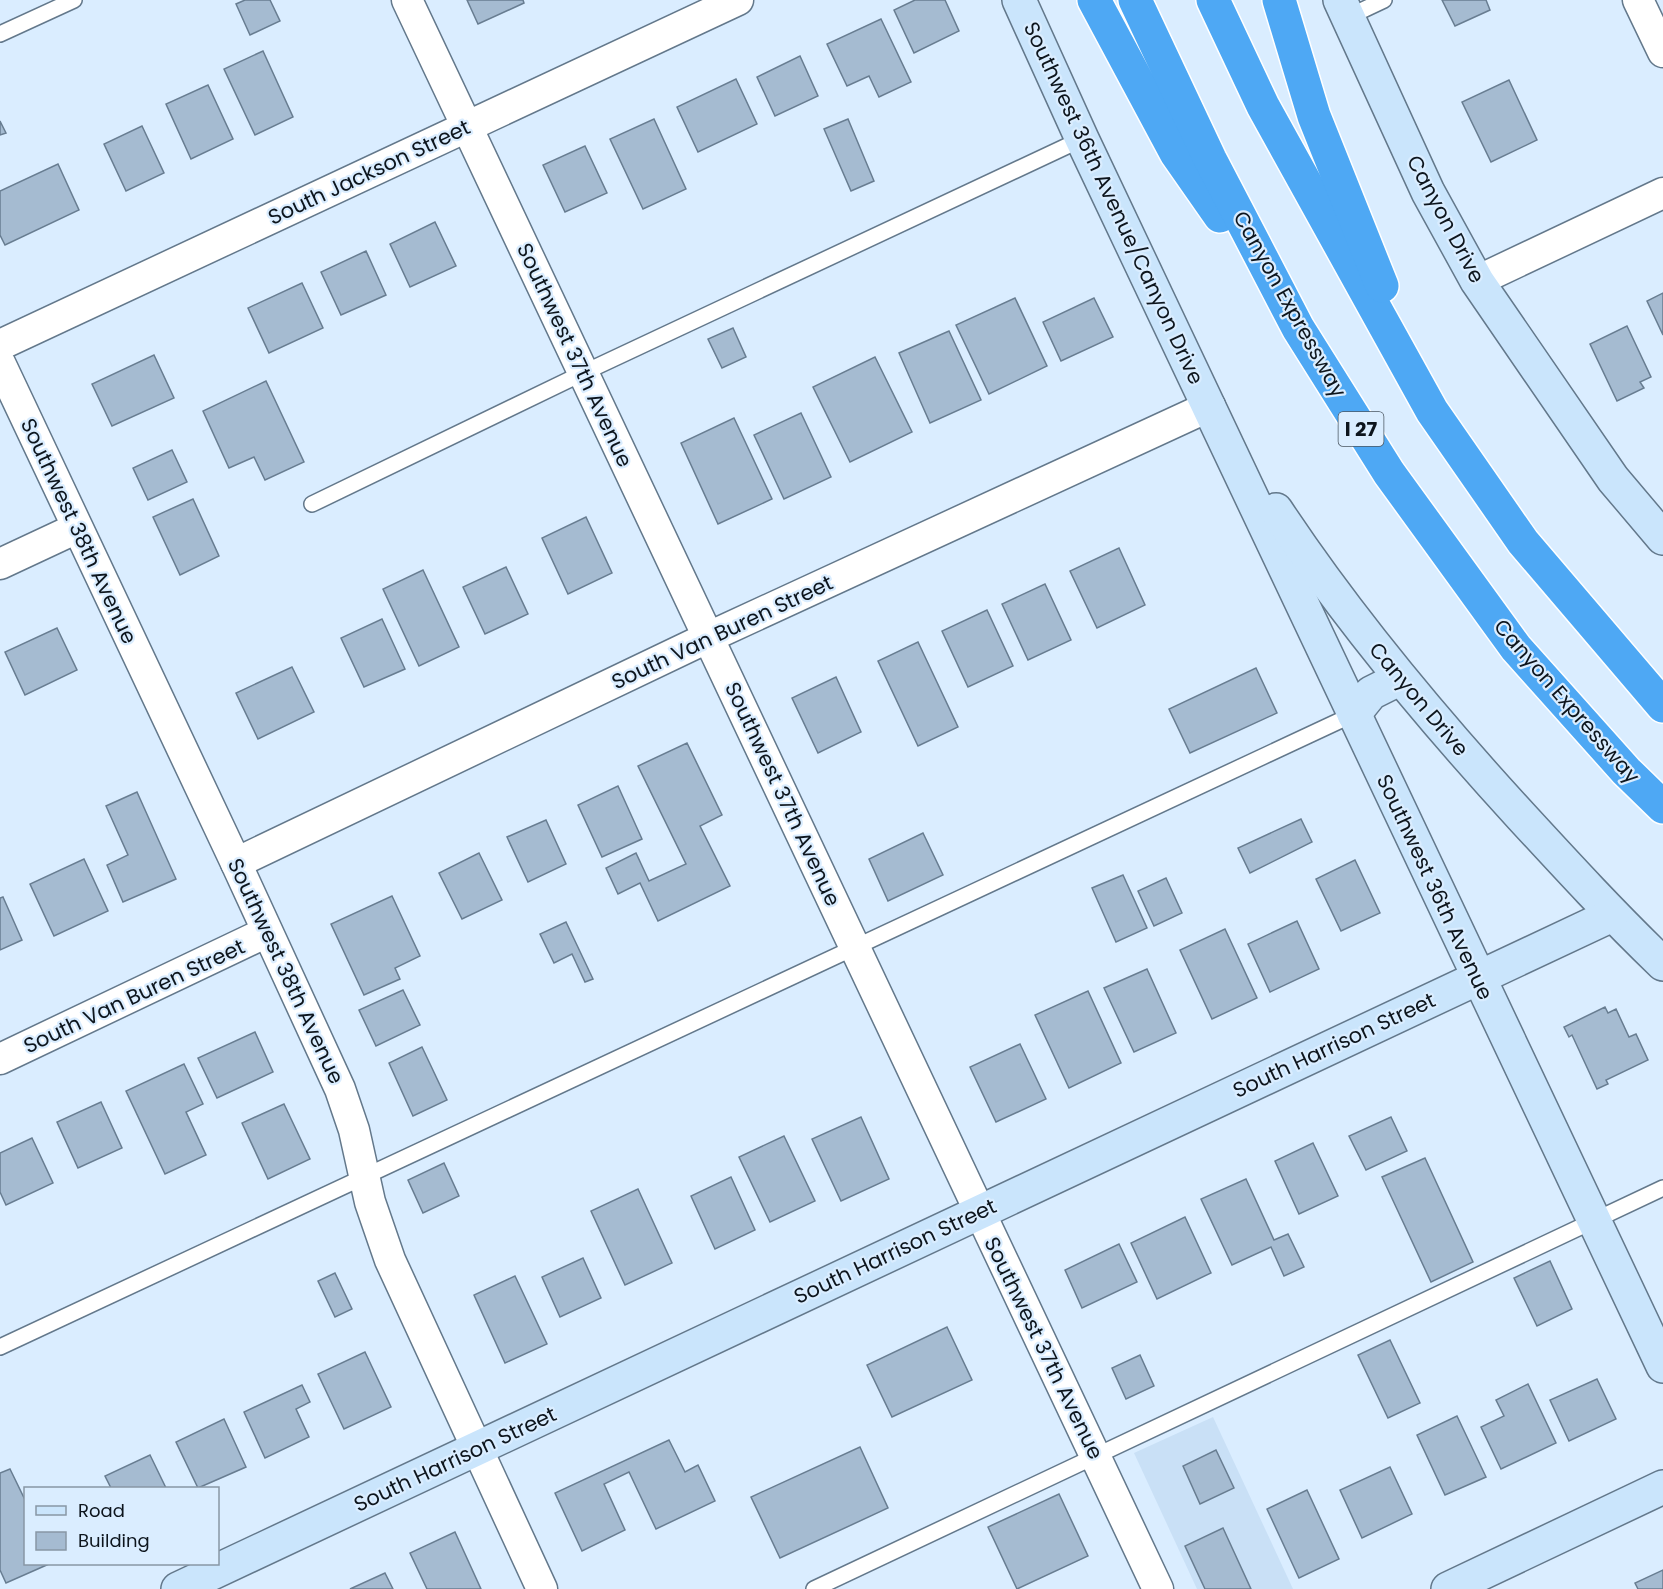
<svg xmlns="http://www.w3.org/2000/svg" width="1663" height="1589" viewBox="0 0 1663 1589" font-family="Poppins,sans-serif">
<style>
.built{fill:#c9e0f6}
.building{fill:#a5bbd1;stroke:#687d91;stroke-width:1.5}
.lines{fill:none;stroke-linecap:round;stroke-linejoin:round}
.lane-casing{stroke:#63788b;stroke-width:18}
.street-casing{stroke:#63788b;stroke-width:33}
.secondary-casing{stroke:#63788b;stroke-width:36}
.highway-casing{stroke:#fff;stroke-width:36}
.lane{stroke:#fff;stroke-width:15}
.street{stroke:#fff;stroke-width:30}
.secondary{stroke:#cae5fc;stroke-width:33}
.highway{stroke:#4ea8f4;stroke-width:33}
.labels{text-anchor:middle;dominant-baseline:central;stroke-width:4.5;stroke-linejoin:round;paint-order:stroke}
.shield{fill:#daedff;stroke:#4a5661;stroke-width:1.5}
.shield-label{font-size:20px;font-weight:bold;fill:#0d151d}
.street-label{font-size:21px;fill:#0d151d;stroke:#daedff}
</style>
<rect width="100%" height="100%" fill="#daedff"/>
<polygon class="built" points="1213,1417 1293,1589 1197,1589 1134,1453"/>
<g class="building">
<polygon points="245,0 270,0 280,21 250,35 236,4"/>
<polygon points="467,0 523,0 524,3 478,24"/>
<polygon points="915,0 945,0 959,31 914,53 894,10"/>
<polygon points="1442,0 1486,0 1490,10 1455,26"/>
<polygon points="881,19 911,82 879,97 869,76 847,86 827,44"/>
<polygon points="263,51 293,117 255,135 224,69"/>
<polygon points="800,56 818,96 775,116 757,77"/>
<polygon points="736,79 757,124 698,152 677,107"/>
<polygon points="1509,80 1537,140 1491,162 1462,102"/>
<polygon points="208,85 233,139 191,159 166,104"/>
<polygon points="654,119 686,189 643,209 610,139"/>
<polygon points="848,119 874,181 851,191 824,129"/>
<polygon points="0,121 6,133 0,135"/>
<polygon points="142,126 164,173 126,191 104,144"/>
<polygon points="585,146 607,193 565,212 543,165"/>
<polygon points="58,164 79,210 5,245 0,235 0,191"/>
<polygon points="435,222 456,266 410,287 390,244"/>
<polygon points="366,251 386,295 341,315 321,272"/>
<polygon points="302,283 323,328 269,353 248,308"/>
<polygon points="1663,293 1663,335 1647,301"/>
<polygon points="1015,298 1047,366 989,394 956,325"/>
<polygon points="1094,298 1113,337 1061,361 1043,322"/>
<polygon points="1627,326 1651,377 1640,382 1644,388 1617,401 1590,344"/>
<polygon points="733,328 746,357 722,368 708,339"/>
<polygon points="949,331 981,400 930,423 899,353"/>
<polygon points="154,355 174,398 112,426 92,384"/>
<polygon points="875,357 912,432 850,462 813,387"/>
<polygon points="266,381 304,462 265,480 254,457 229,468 203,411"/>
<polygon points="801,413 831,477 784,499 754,435"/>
<polygon points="734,418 772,499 718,524 681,443"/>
<polygon points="172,450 187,482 148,500 133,468"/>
<polygon points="193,499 219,556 180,575 153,517"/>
<polygon points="586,517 612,573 568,594 542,538"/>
<polygon points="1119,548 1145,605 1097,628 1070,571"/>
<polygon points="506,567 528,614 485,634 463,587"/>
<polygon points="423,570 459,647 419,666 383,589"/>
<polygon points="1045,584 1071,640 1028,660 1002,604"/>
<polygon points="987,610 1013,666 968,687 942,631"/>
<polygon points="382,619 405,669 364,687 341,638"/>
<polygon points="57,628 77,670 25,695 5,652"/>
<polygon points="918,642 958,727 918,746 878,661"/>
<polygon points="292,667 314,712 258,739 236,693"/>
<polygon points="1256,668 1277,713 1190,753 1169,709"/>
<polygon points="836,677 861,732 818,753 792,698"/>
<polygon points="687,743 722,815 700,826 730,886 658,921 640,883 618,894 606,868 636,853 649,881 686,864 638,766"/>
<polygon points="618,786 642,839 602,857 578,805"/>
<polygon points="137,792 176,879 123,902 107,865 128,855 106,806"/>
<polygon points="1301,819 1312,842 1250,873 1238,848"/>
<polygon points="546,820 566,864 528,882 507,837"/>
<polygon points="923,833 943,875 888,901 869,859"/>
<polygon points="479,853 502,900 462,919 439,873"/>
<polygon points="84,859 108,911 54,936 30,884"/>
<polygon points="1355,860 1380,913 1341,931 1316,879"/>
<polygon points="1123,875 1147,928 1116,942 1092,888"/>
<polygon points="1166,878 1182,913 1154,926 1138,891"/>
<polygon points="392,896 420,956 395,968 400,979 364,995 331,924"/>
<polygon points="3,897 22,940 0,950 0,898"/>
<polygon points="1297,921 1319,969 1270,992 1248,944"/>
<polygon points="566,922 593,979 585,982 572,954 554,963 540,934"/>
<polygon points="1225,929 1257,998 1212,1019 1180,950"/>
<polygon points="1147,969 1176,1033 1134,1052 1104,988"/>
<polygon points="403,990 420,1025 376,1046 359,1010"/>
<polygon points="1088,991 1121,1063 1069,1088 1035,1015"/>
<polygon points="1605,1007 1608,1013 1616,1009 1629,1037 1636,1034 1648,1060 1606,1080 1608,1084 1597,1089 1572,1035 1569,1037 1564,1027"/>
<polygon points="255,1032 273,1072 217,1098 198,1058"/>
<polygon points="1020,1044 1046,1099 996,1122 970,1067"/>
<polygon points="422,1047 447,1100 413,1116 389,1063"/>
<polygon points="184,1064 203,1104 186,1112 206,1155 165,1174 126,1091"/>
<polygon points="101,1102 122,1148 78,1168 57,1122"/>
<polygon points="284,1104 310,1159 268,1179 242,1123"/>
<polygon points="861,1117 889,1179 841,1201 812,1139"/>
<polygon points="1391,1117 1407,1151 1366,1170 1349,1136"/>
<polygon points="784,1136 815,1201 770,1222 739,1157"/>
<polygon points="32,1138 53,1183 6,1205 0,1192 0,1153"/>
<polygon points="1313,1143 1338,1196 1299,1214 1275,1161"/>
<polygon points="1425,1158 1473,1262 1431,1282 1382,1177"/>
<polygon points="444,1163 459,1196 423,1213 408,1180"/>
<polygon points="731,1177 755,1230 715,1249 691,1196"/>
<polygon points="1246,1179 1274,1240 1288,1234 1304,1267 1284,1276 1271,1247 1232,1265 1201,1199"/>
<polygon points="638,1189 672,1263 625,1285 591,1211"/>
<polygon points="1185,1217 1211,1273 1157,1299 1131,1243"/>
<polygon points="1119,1244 1137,1282 1082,1308 1065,1270"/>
<polygon points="583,1258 601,1298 560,1317 542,1277"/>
<polygon points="1550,1261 1572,1309 1537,1326 1514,1278"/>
<polygon points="335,1273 352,1309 335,1317 318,1281"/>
<polygon points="515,1276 547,1344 505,1363 474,1295"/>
<polygon points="947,1327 972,1380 892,1417 867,1365"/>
<polygon points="1390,1340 1420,1403 1388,1418 1358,1355"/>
<polygon points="365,1352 391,1407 344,1429 318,1374"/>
<polygon points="1140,1355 1154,1386 1126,1399 1112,1368"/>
<polygon points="1597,1379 1616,1419 1569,1441 1550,1400"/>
<polygon points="1528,1384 1556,1443 1501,1469 1481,1427 1504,1416 1496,1400"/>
<polygon points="302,1385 310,1402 296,1409 309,1437 265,1458 244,1412"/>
<polygon points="1457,1416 1486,1477 1445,1495 1417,1435"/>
<polygon points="224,1419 246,1467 198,1488 176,1442"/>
<polygon points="669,1440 685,1472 698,1465 715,1501 656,1529 629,1472 604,1484 625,1530 582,1551 555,1493"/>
<polygon points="860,1447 888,1508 780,1558 751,1497"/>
<polygon points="1216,1450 1234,1488 1200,1504 1183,1466"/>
<polygon points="150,1455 166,1488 111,1488 105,1476"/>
<polygon points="1390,1467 1412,1514 1362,1538 1340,1490"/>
<polygon points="10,1469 26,1502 26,1564 49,1564 6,1583 0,1570 0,1473"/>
<polygon points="1307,1490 1339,1559 1299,1578 1267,1509"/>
<polygon points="1059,1494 1088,1556 1017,1589 988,1527"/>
<polygon points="1223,1528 1251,1589 1205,1589 1185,1546"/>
<polygon points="455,1532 481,1589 427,1589 410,1553"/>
<polygon points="1663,1570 1663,1589 1638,1589 1635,1583"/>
<polygon points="385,1573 393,1589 350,1589"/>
</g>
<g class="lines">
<g class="lane-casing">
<g id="lane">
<polyline points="1348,17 1384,0"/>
<polyline points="0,34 74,0"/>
<polyline points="312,504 583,373 1082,139"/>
<polyline points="0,1347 1354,714"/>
<polyline points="814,1589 1663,1188"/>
</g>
</g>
<g class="street-casing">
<g id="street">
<polyline points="407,0 1158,1589"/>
<polyline points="1638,0 1663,52"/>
<polyline points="1477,281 1663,193"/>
<polyline points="0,345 738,0"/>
<polyline points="0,363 236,863 340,1089 354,1130 370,1202 390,1260 542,1589"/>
<polyline points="0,564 77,528"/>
<polyline points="236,863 709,637 1210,406"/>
<polyline points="0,1059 267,932"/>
</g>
</g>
<g class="secondary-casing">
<g id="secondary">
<polyline points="1019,0 1082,139 1663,1366"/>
<polyline points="1340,0 1428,192 1477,281 1613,479 1663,538"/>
<path d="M1276,510C1348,619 1432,719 1521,816C1567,866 1613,916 1663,964"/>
<polyline points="1354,714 1371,693 1399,679"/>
<polyline points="178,1589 1612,915"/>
<polyline points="1448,1589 1663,1487"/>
</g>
</g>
<g class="highway-casing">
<g id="highway">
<polyline points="1094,0 1176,153 1220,216"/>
<polyline points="1135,0 1210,159 1298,328 1389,473 1516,648 1626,771 1663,807"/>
<polyline points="1213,0 1263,106 1432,411 1523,542 1663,706"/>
<polyline points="1279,0 1314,116 1382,286"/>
</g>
</g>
<use href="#lane" class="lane"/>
<use href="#street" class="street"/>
<use href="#secondary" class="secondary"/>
<use href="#highway" class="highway"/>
</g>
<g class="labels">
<rect class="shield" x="1338.5" y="412" width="45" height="34" rx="4.5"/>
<g class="shield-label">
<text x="1361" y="429">I 27</text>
</g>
<g class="street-label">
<text transform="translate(369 172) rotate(-25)">South Jackson Street</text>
<text transform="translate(1114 203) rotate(65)">Southwest 36th Avenue/Canyon Drive</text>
<text transform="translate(1446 219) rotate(62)">Canyon Drive</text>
<text transform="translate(1290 304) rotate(61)">Canyon Expressway</text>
<text transform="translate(575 355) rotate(65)">Southwest 37th Avenue</text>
<text transform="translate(79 531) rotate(65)">Southwest 38th Avenue</text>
<text transform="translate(722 632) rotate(-25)">South Van Buren Street</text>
<text transform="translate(1419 699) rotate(50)">Canyon Drive</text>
<text transform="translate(1567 701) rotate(49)">Canyon Expressway</text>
<text transform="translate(783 794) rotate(65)">Southwest 37th Avenue</text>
<text transform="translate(1435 887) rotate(65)">Southwest 36th Avenue</text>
<text transform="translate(286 971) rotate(65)">Southwest 38th Avenue</text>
<text transform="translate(134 996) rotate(-25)">South Van Buren Street</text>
<text transform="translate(1334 1045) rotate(-25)">South Harrison Street</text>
<text transform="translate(895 1251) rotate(-25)">South Harrison Street</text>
<text transform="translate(1044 1348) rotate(64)">Southwest 37th Avenue</text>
<text transform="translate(455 1459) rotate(-25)">South Harrison Street</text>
</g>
</g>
<rect x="24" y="1487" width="195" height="78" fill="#daedff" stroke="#8897a5" stroke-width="1.5"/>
<rect x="36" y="1506" width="30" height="9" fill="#cae5fc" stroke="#8897a5" stroke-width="1.5"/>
<text x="78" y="1517" font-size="18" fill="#0d151d">Road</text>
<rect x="36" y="1532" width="30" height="18" fill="#a5bbd1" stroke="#8897a5" stroke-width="1.5"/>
<text x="78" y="1547" font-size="18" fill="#0d151d">Building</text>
</svg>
